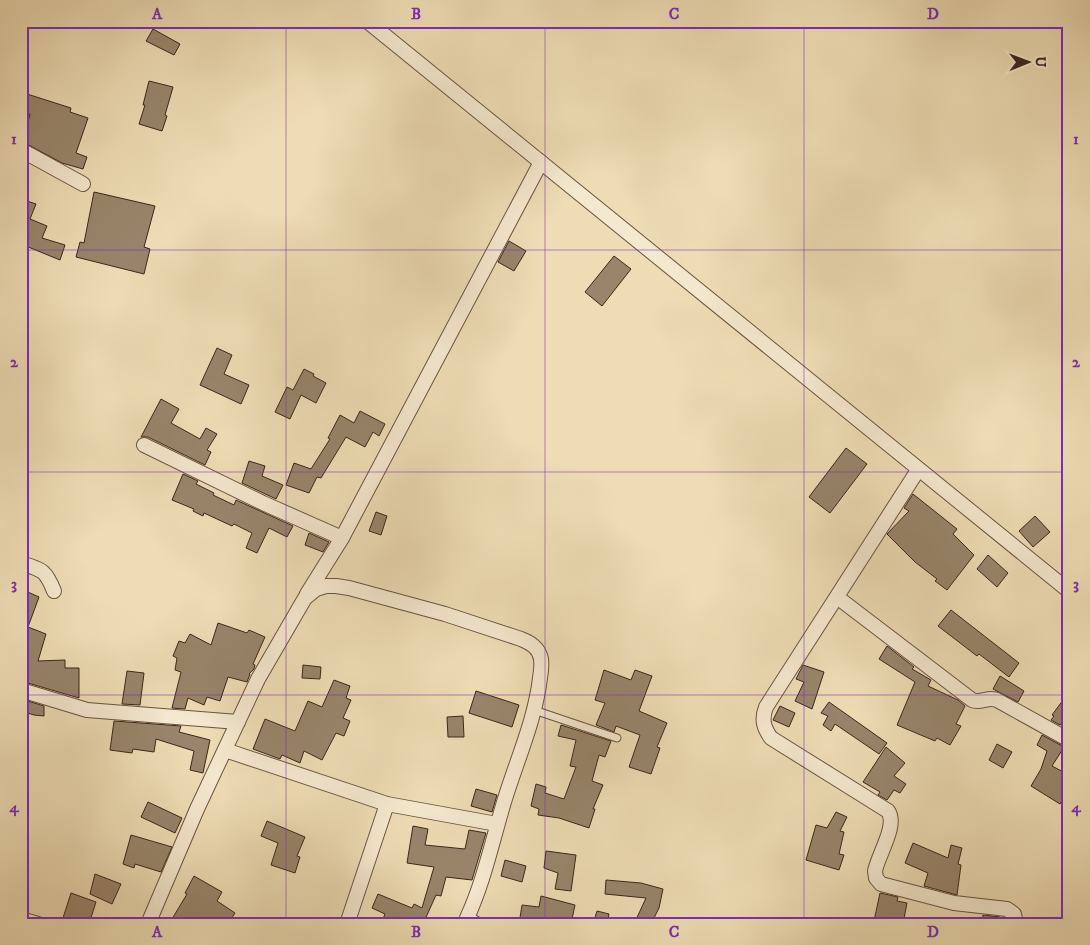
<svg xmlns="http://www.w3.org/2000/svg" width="1090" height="945" viewBox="0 0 1090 945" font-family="'IM FELL DW Pica',serif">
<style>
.building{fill:#98856b;stroke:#3b261c}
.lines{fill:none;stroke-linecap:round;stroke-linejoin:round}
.lane-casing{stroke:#685442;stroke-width:9}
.street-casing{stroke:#685442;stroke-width:16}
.lane{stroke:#f4e8ce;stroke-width:7}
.street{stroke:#f4e8ce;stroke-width:14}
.grid{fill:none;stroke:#7b2cbf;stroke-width:1;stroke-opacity:0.55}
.neatline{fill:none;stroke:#7b2cbf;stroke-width:2}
.grid-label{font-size:16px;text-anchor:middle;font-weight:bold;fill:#7b2cbf}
</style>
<rect width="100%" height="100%" fill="#eedcb4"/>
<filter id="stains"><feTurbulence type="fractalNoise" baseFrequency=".004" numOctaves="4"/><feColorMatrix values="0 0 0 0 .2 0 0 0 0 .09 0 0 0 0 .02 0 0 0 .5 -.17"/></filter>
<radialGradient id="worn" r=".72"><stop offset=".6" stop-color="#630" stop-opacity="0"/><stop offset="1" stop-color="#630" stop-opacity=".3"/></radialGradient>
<g class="building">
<polygon points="153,29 180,44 174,55 146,41"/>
<polygon points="149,81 173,87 165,115 167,116 162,131 139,124 145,105 143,105"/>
<polygon points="27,94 71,108 70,112 88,118 76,153 87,157 83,169 62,163 23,142 30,114 22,112"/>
<polygon points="94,192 155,206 144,247 150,249 144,274 76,257 80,242 84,243"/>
<polygon points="21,199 36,204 30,219 47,226 42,238 65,245 60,260 21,244"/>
<polygon points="509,241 526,251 514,271 498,262"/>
<polygon points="614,256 631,269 602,306 585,292"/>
<polygon points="217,348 232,355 224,374 249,385 241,404 200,385"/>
<polygon points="304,369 314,374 313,376 326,383 316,403 301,395 290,419 275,412 287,387 293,390"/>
<polygon points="161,399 179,409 171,423 200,439 206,428 217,434 207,450 211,452 205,465 148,437 141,437"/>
<polygon points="360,411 385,424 379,436 373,432 365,447 346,437 321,478 317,477 309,493 286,485 294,463 311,469 330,439 328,438 340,415 354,423"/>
<polygon points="846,448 867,464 830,513 809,497"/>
<polygon points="249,461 265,466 262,476 283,485 276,499 242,483"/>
<polygon points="183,474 198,481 196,484 214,493 213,495 234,505 236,500 293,526 287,537 269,528 257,553 246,548 252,533 234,524 232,526 204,513 203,516 193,511 194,509 172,500"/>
<polygon points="913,494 957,529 953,534 974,555 947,590 935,581 937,579 915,562 887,534 909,511 904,508"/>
<polygon points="376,512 387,516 381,535 369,531"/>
<polygon points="1035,516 1050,532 1033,547 1019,531"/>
<polygon points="309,533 329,542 323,552 305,545"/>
<polygon points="988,555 1008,573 997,587 977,569"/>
<polygon points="21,589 39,597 28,627 46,634 38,661 65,660 65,668 79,668 79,698 21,681"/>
<polygon points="951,610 1019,663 1009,677 979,654 977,656 938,626"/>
<polygon points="218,623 247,633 249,630 265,637 253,664 255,665 254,669 249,674 250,674 247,682 228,677 220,701 207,697 204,705 188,698 185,709 172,708 181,672 175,670 177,658 173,656 179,641 185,643 190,634 211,645"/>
<polygon points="887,646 914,667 912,669 931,680 928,686 958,700 965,706 956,724 961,726 950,745 937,738 935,741 897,725 915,682 879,659"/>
<polygon points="303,665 321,667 320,679 302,678"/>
<polygon points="803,665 824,672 812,709 795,701 804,682 796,679"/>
<polygon points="604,670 631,680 635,670 652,676 639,711 667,723 657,747 660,748 651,774 629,767 640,735 616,726 614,732 596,725 605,703 595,700"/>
<polygon points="127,671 144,673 140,705 122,704"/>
<polygon points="1000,676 1024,691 1018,702 993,689"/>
<polygon points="334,680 350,686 346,698 351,700 343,718 350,721 344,736 336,733 322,760 304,751 300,763 282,755 280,759 253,749 265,719 295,731 308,701 322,707"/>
<polygon points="476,691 519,705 512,727 469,713"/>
<polygon points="1069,692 1069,713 1060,725 1051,720 1054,716 1052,715"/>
<polygon points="21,699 44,706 44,716 34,715 21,711"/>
<polygon points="829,702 887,743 879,754 835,724 831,731 823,725 828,716 821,713"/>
<polygon points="780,706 795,713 789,727 773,720"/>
<polygon points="463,716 464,737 448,737 447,717"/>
<polygon points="114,721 181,726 179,732 210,740 203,773 190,770 194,751 156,739 154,752 133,749 132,753 110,750"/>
<polygon points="561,725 611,741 605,757 599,755 592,781 603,785 593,809 595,809 589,828 559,818 538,815 539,809 531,806 536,784 546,787 545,793 564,799 576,767 570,766 576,740 558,736"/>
<polygon points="1042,735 1064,747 1052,766 1069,775 1069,789 1060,804 1031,786 1041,769 1047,751 1037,745"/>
<polygon points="997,744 1012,752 1003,768 989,760"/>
<polygon points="886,747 905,763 894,776 906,784 900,793 894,790 887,800 878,795 880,792 863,782"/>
<polygon points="476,789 497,795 492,812 471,806"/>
<polygon points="148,802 182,818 175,833 141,817"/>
<polygon points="836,812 847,817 840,831 844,832 839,854 844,855 839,870 806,860 816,825 827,828"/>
<polygon points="267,821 305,837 297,856 300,857 295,873 271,865 278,843 261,836"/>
<polygon points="413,826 428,829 425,845 465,849 469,830 486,833 472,880 446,877 441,896 436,895 423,924 381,924 385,914 372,908 378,894 412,908 414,904 422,908 434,867 407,863"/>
<polygon points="131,835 172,847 161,872 135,864 134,868 123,864"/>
<polygon points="913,843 948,858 951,845 962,848 958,864 961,865 957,895 924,886 928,873 905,863"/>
<polygon points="546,851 576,855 571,891 555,889 558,873 544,868"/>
<polygon points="505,860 526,866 522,882 501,876"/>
<polygon points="95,874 121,884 112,904 90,894"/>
<polygon points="194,876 222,892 217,901 235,913 228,924 169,924 187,894 185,893"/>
<polygon points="606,880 641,883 663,889 659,908 651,924 634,924 646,898 605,894"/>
<polygon points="71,893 96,902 89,924 75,924 62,921"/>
<polygon points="880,893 898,897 897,901 907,903 903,924 886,924 874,921"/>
<polygon points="541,896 575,905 571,924 554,924 555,921 534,918 533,924 519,924 522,905 539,907"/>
<polygon points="597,911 609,914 607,924 593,924"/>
<polygon points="983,915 1000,917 1000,924 982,924"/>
</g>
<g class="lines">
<g class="lane-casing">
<polyline id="lane" points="534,710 617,738"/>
</g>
<g class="street-casing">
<g id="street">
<polyline points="367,21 1069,591"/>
<polyline points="21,150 83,184"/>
<polyline points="144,445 263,503 342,538"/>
<path d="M918,470L766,707C761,720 764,728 771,738L888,811C898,825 878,855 875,871L876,878L881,884L954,903L1007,909L1014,914L1016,924"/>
<path d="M21,563C42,570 45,569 54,591"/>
<polyline points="307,594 342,538 541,162"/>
<path d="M837,597L972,700C981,704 988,696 997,700L1069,740"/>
<polyline points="21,690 87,710 238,722"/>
<polyline points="225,750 387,804 497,824"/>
<polyline points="21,919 38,924"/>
<path d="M148,924L197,809L258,679L305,598L316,589L326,586H336L349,588L445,614L521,639C531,643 539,648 541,659C542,666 541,672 540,678C535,721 516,762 504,802C492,842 484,881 467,918L476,924"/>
<polyline points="347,924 387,804"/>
</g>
</g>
<use href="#lane" class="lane"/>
<use href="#street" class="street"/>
</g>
<path class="grid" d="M286,21V924M545,21V924M804,21V924M21,250H1069M21,472H1069M21,695H1069"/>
<rect width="1090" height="945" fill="none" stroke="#eedcb4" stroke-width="55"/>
<g transform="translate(1028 62) rotate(89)" stroke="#f4e8ce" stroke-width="4" paint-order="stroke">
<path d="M0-4L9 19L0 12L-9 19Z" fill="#3b261c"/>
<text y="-8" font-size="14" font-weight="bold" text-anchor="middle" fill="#3b261c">U</text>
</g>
<rect x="28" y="28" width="1034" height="890" class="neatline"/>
<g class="grid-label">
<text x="157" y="19">A</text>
<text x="416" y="19">B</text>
<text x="674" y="19">C</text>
<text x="933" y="19">D</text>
<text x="14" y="144">1</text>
<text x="1076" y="144">1</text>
<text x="14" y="367">2</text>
<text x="1076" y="367">2</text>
<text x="14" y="589">3</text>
<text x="1076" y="589">3</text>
<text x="14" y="812">4</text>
<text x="1076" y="812">4</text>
<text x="157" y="937">A</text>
<text x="416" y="937">B</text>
<text x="674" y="937">C</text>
<text x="933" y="937">D</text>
</g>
<rect width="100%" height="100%" filter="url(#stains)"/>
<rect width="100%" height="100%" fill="url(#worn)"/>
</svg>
